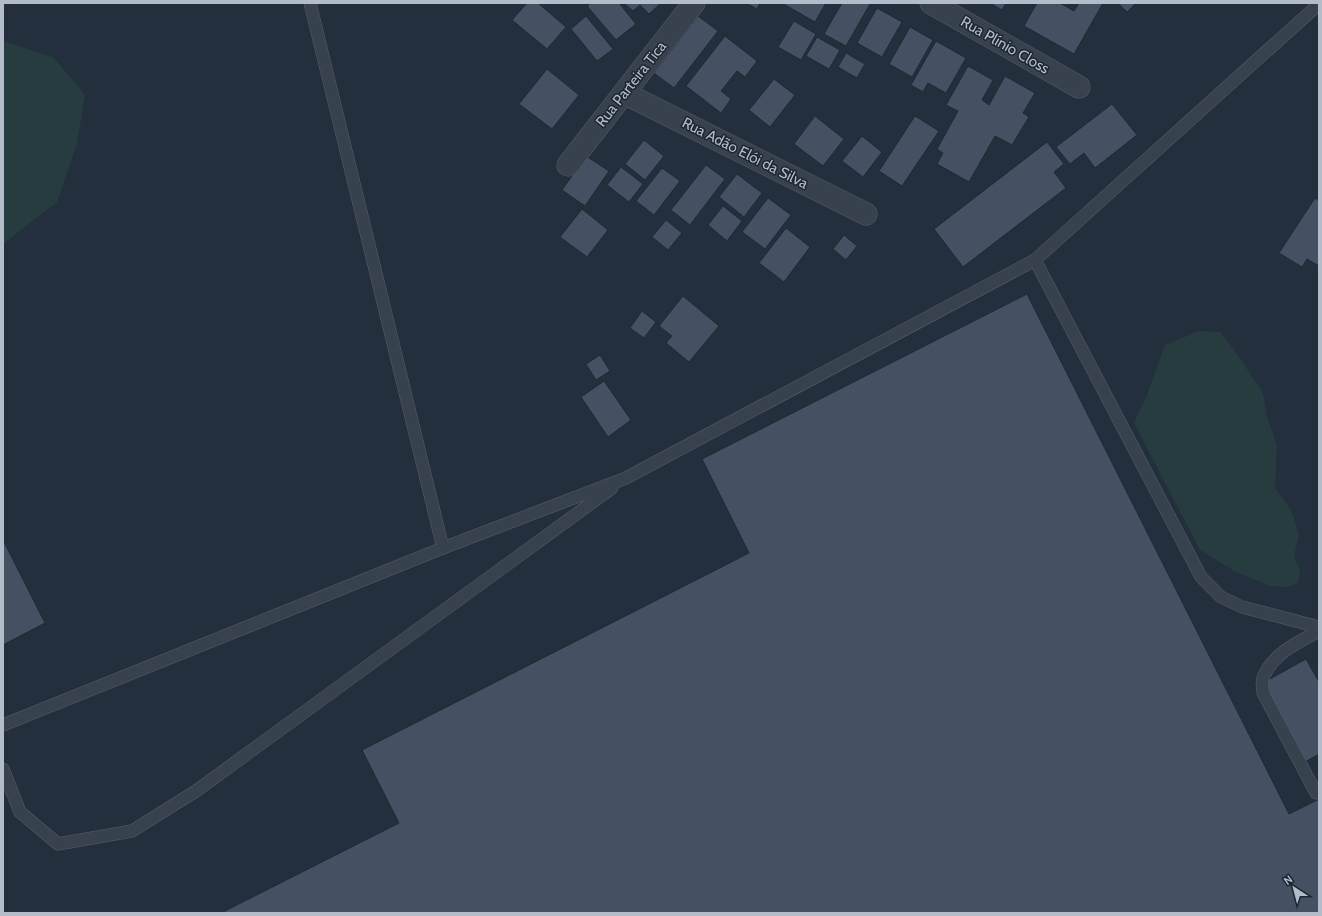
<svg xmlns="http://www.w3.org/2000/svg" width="1322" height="916" viewBox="0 0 1322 916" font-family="Cabin,sans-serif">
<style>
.green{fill:#263c3f}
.building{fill:#455162;stroke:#1f2835}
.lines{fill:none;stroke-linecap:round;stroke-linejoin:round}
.service-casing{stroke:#565f6c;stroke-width:13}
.minor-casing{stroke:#565f6c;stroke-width:23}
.service{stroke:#38414e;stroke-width:12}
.minor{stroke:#38414e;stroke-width:22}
.labels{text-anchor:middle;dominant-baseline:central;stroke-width:3;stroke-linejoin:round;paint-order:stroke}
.street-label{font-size:15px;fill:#b4bcc9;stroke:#1d2633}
</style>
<rect width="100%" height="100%" fill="#242f3e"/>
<g class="green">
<polygon points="3,41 53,57 85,95 77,144 57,202 3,244"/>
<polygon points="1199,331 1220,332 1235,351 1263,393 1267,416 1277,446 1275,488 1291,510 1299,534 1294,556 1300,570 1298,583 1288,587 1270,586 1236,572 1200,550 1134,423 1147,395 1165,345"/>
</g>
<g class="building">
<polygon points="527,3 538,3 566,27 547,49 512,20"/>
<polygon points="591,3 619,3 636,24 616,40 587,6"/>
<polygon points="624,3 661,3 649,14 640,5 633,11"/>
<polygon points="746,3 760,3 757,9"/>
<polygon points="782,3 826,3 815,22"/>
<polygon points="842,3 868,3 870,4 846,46 824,34"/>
<polygon points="990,3 1006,3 1002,10"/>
<polygon points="1037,3 1060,3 1074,11 1079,3 1103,3 1074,54 1024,26"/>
<polygon points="1118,3 1136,3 1127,12"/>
<polygon points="877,8 902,22 882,57 857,43"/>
<polygon points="586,16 613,49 597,61 571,29"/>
<polygon points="698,16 718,31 674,88 654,73"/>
<polygon points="794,21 816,34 801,60 778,47"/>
<polygon points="910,27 933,40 912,77 889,64"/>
<polygon points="725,36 757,61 745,77 737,71 721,91 731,99 721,113 686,86"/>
<polygon points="817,37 840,50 829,69 806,56"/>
<polygon points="936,41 966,58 946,93 928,83 923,92 911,85"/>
<polygon points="846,53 865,64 857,78 838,67"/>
<polygon points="968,66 993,80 982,100 989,105 1005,76 1035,93 1023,113 1029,117 1012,145 995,136 969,182 937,164 943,153 937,149 958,111 946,105"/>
<polygon points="547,69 579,95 552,129 519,104"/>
<polygon points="774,79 795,95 770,127 749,110"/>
<polygon points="1112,104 1137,135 1095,168 1084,153 1070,164 1056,147"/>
<polygon points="815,116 844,139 823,166 794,144"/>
<polygon points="915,116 939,131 902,186 879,171"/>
<polygon points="862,136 882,152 863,177 842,161"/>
<polygon points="644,140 664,156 645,180 625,164"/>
<polygon points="1047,142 1064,164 1054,172 1066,188 963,267 934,229"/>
<polygon points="586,156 609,171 585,206 562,190"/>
<polygon points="706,165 725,179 690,225 671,210"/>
<polygon points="621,167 643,184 629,202 607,185"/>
<polygon points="662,168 680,181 654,215 636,201"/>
<polygon points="737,174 762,193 744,217 719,197"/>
<polygon points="768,198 791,215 765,249 742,232"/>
<polygon points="1315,198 1319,201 1319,266 1307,259 1302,267 1279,253"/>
<polygon points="723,206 742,221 727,241 708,225"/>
<polygon points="582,209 608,230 587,257 560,237"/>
<polygon points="666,220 682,233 668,250 652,237"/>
<polygon points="786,228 810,247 784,282 759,263"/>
<polygon points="844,235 857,246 846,260 833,249"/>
<polygon points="1027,294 1289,814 1319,799 1319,913 221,913 399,823 362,750 749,553 702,459"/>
<polygon points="683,296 719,326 689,362 666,343 672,336 659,326"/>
<polygon points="642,311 656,322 644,338 630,328"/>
<polygon points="600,355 610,371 596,380 586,364"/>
<polygon points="604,381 631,420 608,437 581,397"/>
<polygon points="3,540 45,623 3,645"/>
<polygon points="1306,659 1319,682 1319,754 1303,763 1259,685"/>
</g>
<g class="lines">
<g class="service-casing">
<g id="service">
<polyline points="310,3 443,548"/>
<polyline points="1035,260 1201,577 1221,597 1242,607 1319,627"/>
<polyline points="3,725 443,548 626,478 1035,260 1319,4"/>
<polyline points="3,769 20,812 58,844 132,831 196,791 612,488"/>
<path d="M1316,793L1263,693C1263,689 1261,682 1263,678C1272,654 1298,642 1319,631"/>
</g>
</g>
<g class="minor-casing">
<g id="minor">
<polyline points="931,3 1079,87"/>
<polyline points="624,93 866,214"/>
<polyline points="568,165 694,3"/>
</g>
</g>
<use href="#service" class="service"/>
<use href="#minor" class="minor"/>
</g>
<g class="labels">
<g class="street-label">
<text transform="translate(1005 45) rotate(30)">Rua Plínio Closs</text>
<text transform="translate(631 84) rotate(-52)">Rua Parteira Tica</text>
<text transform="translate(745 153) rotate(27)">Rua Adão Elói da Silva</text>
</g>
</g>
<rect width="1322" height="916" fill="none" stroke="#b4bcc9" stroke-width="8"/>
<g transform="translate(1294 888) rotate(324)" stroke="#1d2633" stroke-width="3" paint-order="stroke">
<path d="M0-3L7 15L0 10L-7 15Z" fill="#b4bcc9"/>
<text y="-6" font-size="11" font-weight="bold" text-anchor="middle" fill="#b4bcc9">N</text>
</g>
</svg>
